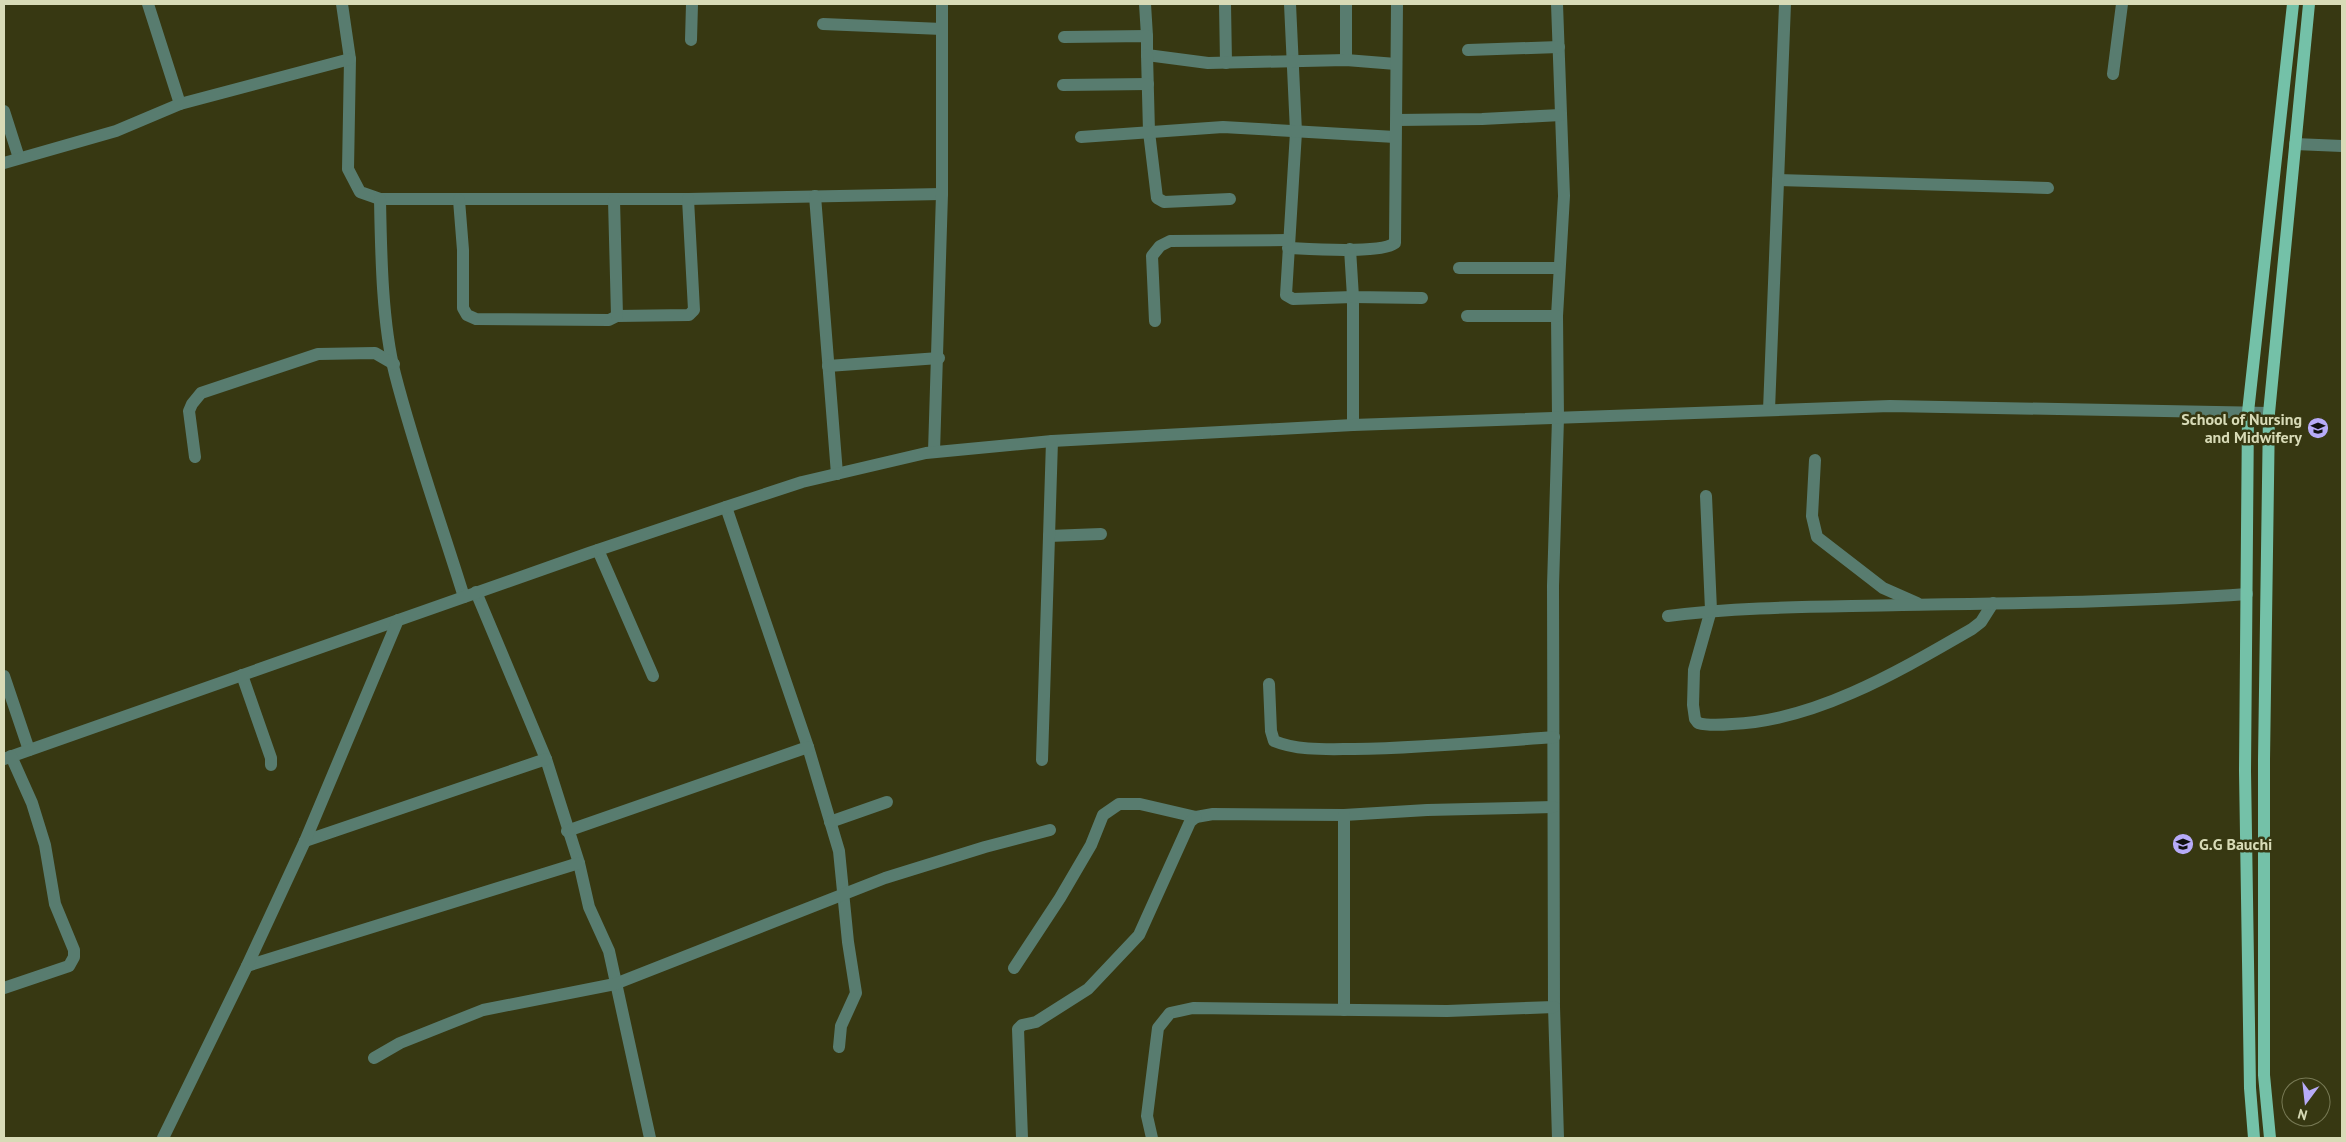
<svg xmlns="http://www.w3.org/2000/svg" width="2346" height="1142" viewBox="0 0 2346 1142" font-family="'PT Sans',sans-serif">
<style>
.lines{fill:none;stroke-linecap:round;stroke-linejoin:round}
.minor{stroke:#587c6f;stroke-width:12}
.major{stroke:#74c1a8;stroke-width:12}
.labels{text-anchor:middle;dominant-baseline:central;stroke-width:5;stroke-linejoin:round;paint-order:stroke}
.poi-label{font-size:16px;font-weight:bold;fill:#d8dbb7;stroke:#373812;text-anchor:end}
</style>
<rect width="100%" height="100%" fill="#373812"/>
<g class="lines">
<g class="minor">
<polyline points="148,4 180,104"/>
<polyline points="342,4 350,59 348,169 360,192 380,199 688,199 942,194"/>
<polyline points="1145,4 1147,36"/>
<polyline points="1225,4 1226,63"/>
<polyline points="1290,4 1296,132 1286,295 1293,299 1353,297 1353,425"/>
<polyline points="1346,4 1346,60"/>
<polyline points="1557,4 1564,196 1557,316 1558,418 1553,586 1554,1007 1558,1138"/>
<polyline points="823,24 942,29"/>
<polyline points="1064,37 1147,36 1147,55 1208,63 1346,60 1396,64"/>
<polyline points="691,40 692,4"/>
<polyline points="1468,50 1559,47"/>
<polyline points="1147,55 1149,132 1157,198 1164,202 1230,199"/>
<polyline points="2113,74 2122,4"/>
<polyline points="1063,85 1148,84"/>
<polyline points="4,111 19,158"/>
<polyline points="1397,120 1482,119 1561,115"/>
<polyline points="1081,137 1223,127 1395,137"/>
<polyline points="2295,144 2342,146"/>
<polyline points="4,163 116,131 180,104 350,59"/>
<polyline points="1778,180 2048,188"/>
<polyline points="815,196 837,474"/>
<path d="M380,199C381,253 382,323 395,374C414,448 441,523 464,597"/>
<polyline points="459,200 463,250 463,308 467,315 476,319 609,320 617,316 689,315 694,310 688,199"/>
<polyline points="614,200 617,316"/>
<path d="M1288,248C1309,249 1381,254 1395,243L1397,4"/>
<polyline points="1350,249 1353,297 1422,298"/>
<polyline points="1459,268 1559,268"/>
<polyline points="1467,316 1557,316"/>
<polyline points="1155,321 1152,256 1160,246 1170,241 1288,240"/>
<polyline points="828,366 939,358"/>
<polyline points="1769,410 1785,4"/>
<polyline points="934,452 942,194 942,4"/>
<polyline points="195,457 189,411 192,404 201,393 318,354 375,353 394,364"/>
<polyline points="1815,460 1812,516 1817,537 1883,588 1917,603"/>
<path d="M1706,496L1711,610L1694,670L1693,705L1695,719L1698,723C1709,726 1721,725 1732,724C1816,721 1901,670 1972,629L1981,622L1993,603"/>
<polyline points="726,507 808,747 839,851 848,942 856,993 841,1026 839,1047"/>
<polyline points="1049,536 1101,534"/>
<polyline points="598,550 653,676"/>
<polyline points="476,592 546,759 579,863 589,907 609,951 650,1138"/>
<path d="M1668,616C1745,606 1824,607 1902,605C2017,603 2132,602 2247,594"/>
<polyline points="242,675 271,758 271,765"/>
<polyline points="4,676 29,750"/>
<path d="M1269,684L1271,731L1274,741C1298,751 1329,749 1354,749C1421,748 1487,742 1554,737"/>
<polyline points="4,759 589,553 726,507 802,482 926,453 1052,441 1353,425 1890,406 2269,413"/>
<polyline points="1042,760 1052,441"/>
<polyline points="830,822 887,802"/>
<polyline points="567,831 808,747"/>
<polyline points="305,841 546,759"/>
<polyline points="247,966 579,863"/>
<polyline points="1014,968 1060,898 1091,845 1103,815 1119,804 1140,804 1196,817 1213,814 1344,815 1427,810 1553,807"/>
<polyline points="4,988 69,966 74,957 74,950 55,904 45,845 32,803 11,756"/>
<polyline points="1344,1010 1344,815"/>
<polyline points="374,1058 400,1043 483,1010 615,984 885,878 985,847 1050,830"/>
<polyline points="163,1138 247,966 305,841 398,620"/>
<polyline points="1022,1138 1018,1029 1022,1025 1036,1022 1088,989 1139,935 1190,822 1196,817"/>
<polyline points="1152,1138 1147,1116 1158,1028 1170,1013 1193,1008 1447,1011 1554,1007"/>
</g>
<g class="major">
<polyline points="2254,1138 2250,1088 2245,771 2248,412 2293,4"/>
<polyline points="2270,1138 2264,1075 2264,759 2269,413 2309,4"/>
</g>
</g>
<defs>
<g id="university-disc" transform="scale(1.125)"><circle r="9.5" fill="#b7abf8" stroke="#373812"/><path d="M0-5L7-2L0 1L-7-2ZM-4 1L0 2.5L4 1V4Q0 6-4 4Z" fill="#111"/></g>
<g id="school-disc" transform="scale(1.125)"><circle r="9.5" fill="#b7abf8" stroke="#373812"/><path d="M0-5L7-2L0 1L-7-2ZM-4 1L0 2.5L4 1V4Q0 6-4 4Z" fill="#111"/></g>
</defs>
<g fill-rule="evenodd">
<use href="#university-disc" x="2318" y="428"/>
<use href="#school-disc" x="2183" y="844"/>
</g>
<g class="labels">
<g class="poi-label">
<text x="2302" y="419">School of Nursing<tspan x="2302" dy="18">and Midwifery</tspan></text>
<text x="2199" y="844" text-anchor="start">G.G Bauchi</text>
</g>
</g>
<rect width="2346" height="1142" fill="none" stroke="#d8dbb7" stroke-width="10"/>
<g transform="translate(2306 1102) rotate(195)"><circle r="24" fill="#373812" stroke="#777954"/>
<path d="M0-4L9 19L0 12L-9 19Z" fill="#b7abf8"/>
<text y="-8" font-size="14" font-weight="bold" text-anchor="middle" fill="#d8dbb7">N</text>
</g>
</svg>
